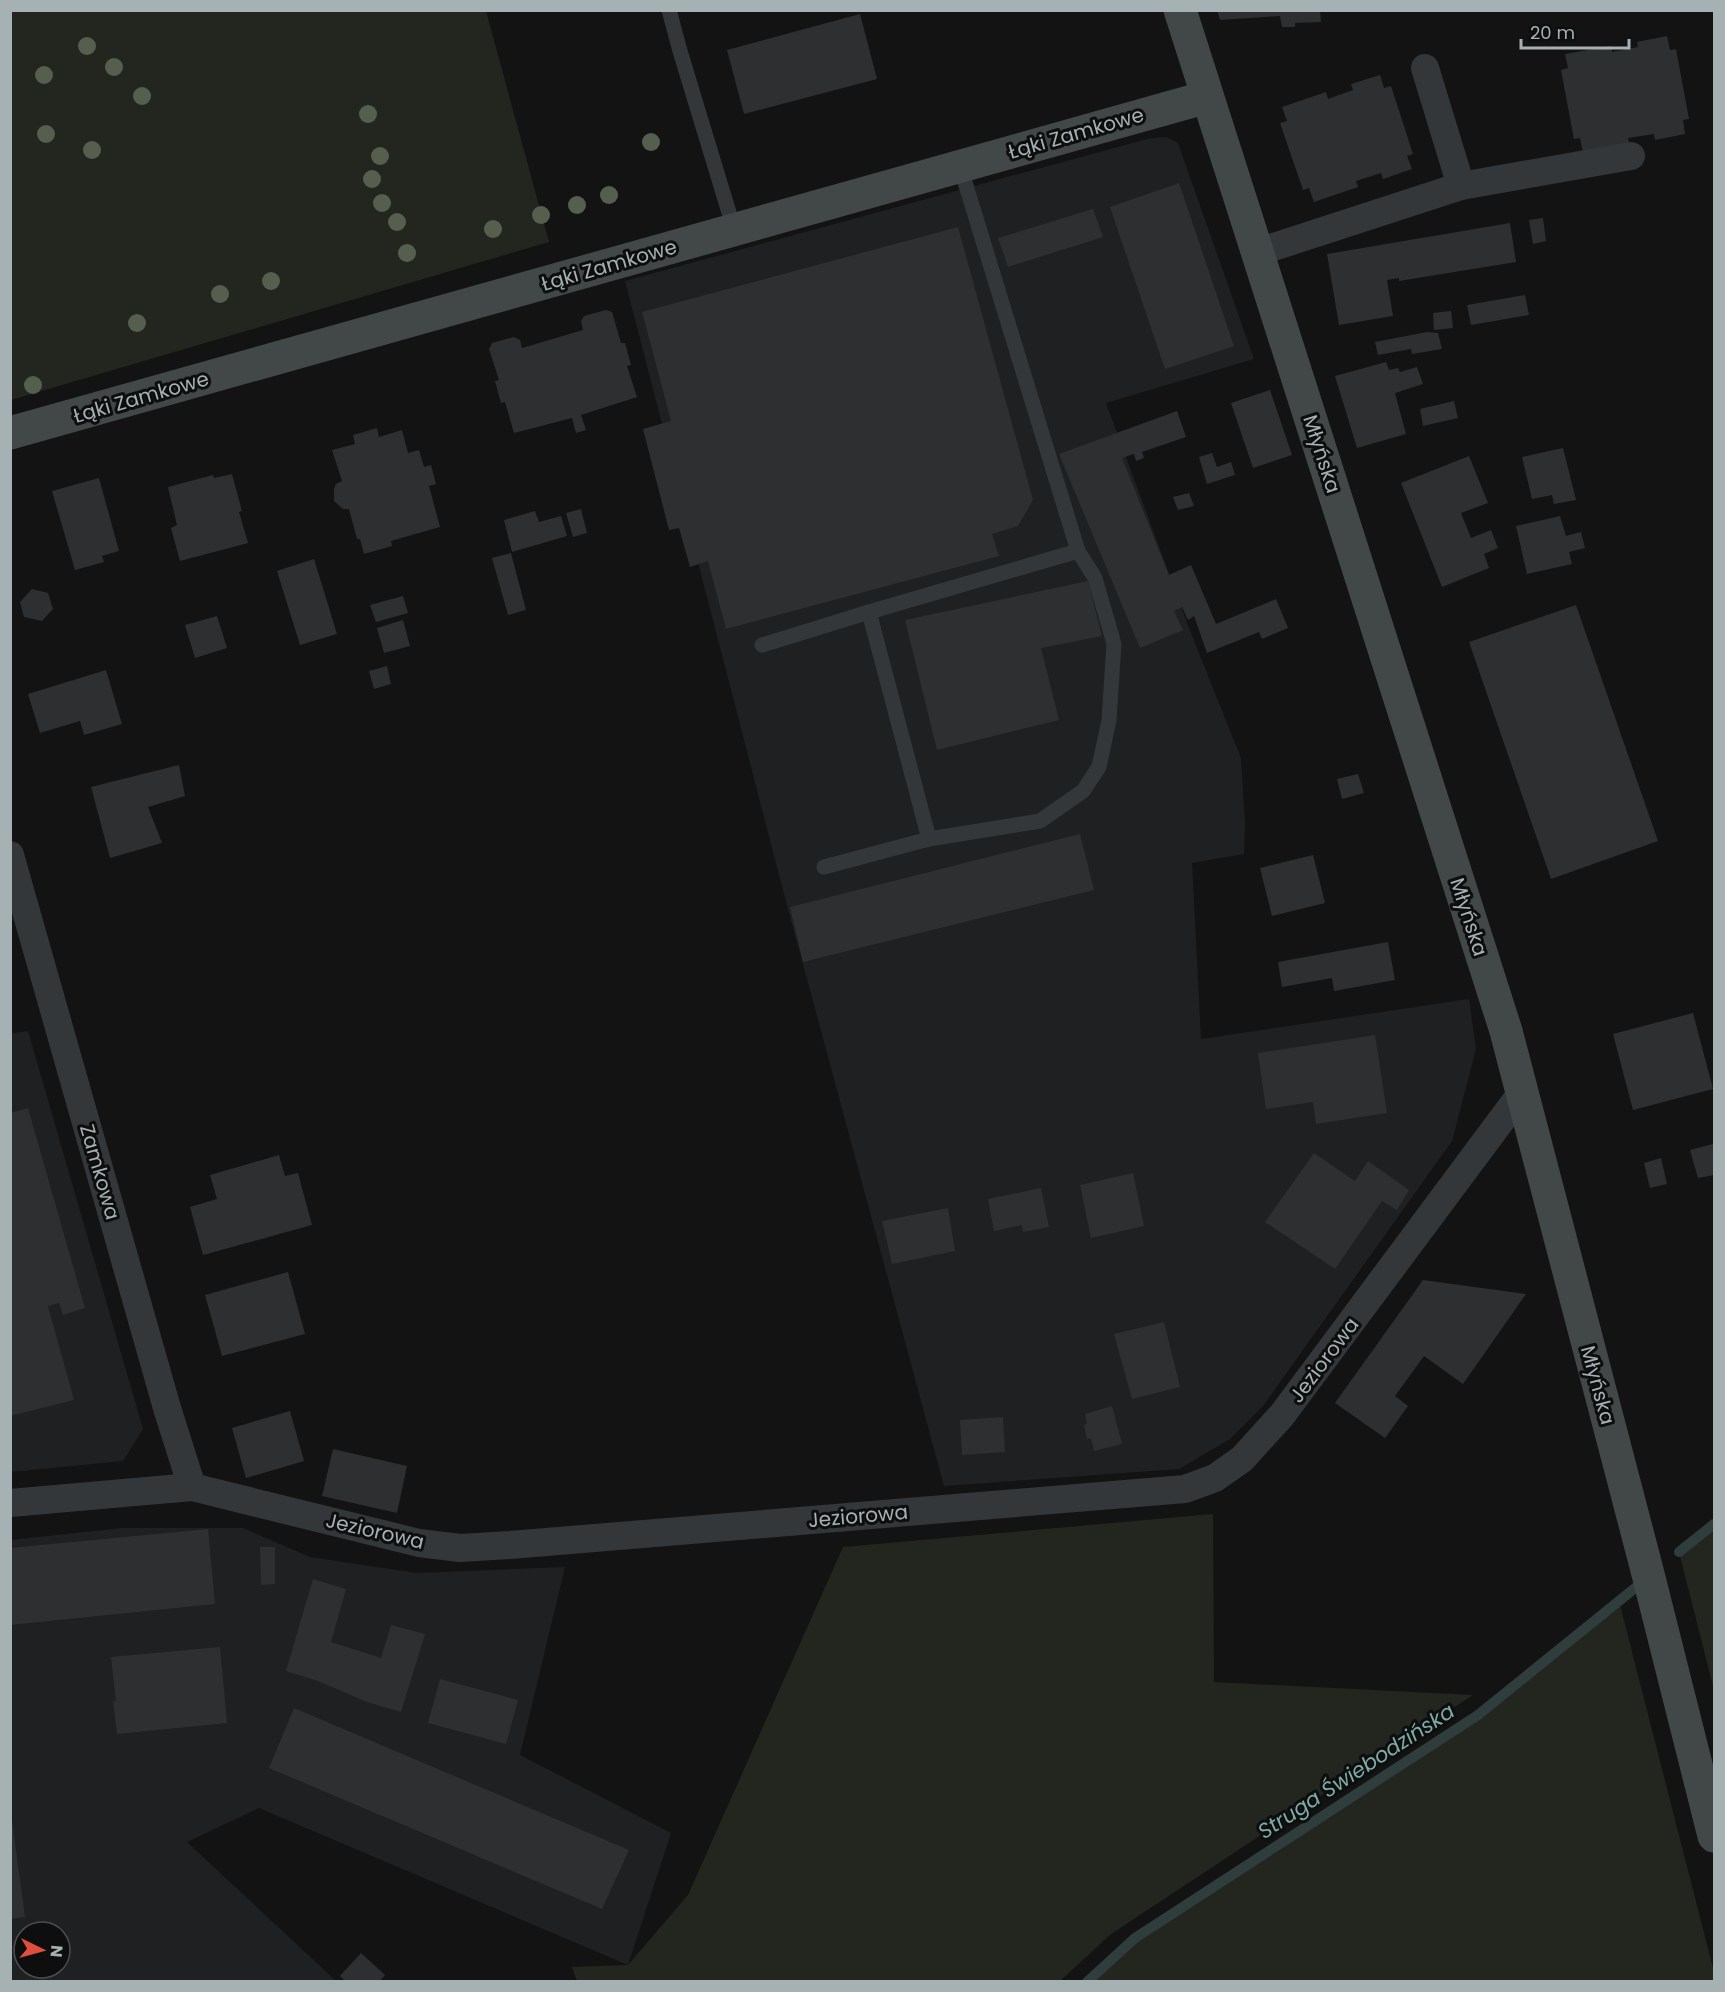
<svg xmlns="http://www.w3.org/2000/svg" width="1725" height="1992" viewBox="0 0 1725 1992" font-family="Poppins,sans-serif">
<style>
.built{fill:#1f2021;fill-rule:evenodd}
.green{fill:#22261f}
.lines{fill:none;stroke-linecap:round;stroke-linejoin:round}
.stream{stroke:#2f3d3c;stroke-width:10}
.building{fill:#2e2f30}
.lane{stroke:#343739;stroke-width:15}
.street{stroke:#343739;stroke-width:28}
.secondary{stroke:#424748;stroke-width:33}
.tree{fill:#565f4e}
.labels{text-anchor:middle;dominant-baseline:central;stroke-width:6;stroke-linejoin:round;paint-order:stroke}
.street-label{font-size:20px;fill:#a5b1b3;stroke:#0e0e0f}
.water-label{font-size:21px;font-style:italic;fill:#7faca7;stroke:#0e0e0f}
</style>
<rect width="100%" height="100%" fill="#131314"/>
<g class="built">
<polygon points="1166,137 1178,143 1254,359 1106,403 1189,628 1241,758 1245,824 1244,854 1192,863 1201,1039 1469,999 1476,1049 1452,1141 1263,1406 1230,1439 1179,1469 944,1486 784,894 625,281 1147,139"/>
<polygon points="28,1031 143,1429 123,1461 11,1472 10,1034"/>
<path d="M122,1528H243L310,1557L417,1573L565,1567L520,1755L671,1833L628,1965L259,1808L187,1842L336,1981H11L10,1540ZM24,1932H60V1968H24Z"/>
</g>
<g class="green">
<polygon points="11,10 486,11 549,242 11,400"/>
<polygon points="1213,1514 1214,1682 1473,1695 1111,1934 1060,1981 577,1981 572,1967 628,1965 688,1895 843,1547"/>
<polygon points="1714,1524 1714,1690 1679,1552"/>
<polygon points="1619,1601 1714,1972 1714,1981 1085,1981 1135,1938 1478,1715"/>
</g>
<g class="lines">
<g class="stream">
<polyline points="1679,1552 1714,1524"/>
<polyline points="1087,1982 1135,1938 1478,1715 1640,1584"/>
</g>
</g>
<g class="building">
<polygon points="1217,10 1320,10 1321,22 1295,23 1295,27 1282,27 1280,16 1220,20"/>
<polygon points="860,14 877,79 744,114 727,50"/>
<polygon points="1667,36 1670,50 1676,49 1689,119 1683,120 1685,134 1655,140 1654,134 1628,138 1629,144 1583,153 1580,138 1574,139 1561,70 1568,68 1565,54 1611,46 1612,52 1638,47 1637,42"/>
<polygon points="1380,75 1384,88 1391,86 1413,154 1407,156 1412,169 1383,179 1381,173 1356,181 1358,187 1314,202 1309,188 1303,190 1280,123 1287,121 1282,107 1326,92 1328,99 1353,90 1351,84"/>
<polygon points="1179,183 1234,346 1165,369 1110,207"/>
<polygon points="1093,209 1103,237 1008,267 998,238"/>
<polygon points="1543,218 1546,241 1533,244 1529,220"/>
<polygon points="1510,223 1516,262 1399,281 1399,278 1387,280 1393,316 1339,325 1327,254"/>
<polygon points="958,227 1033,500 1018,526 992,534 999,556 726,629 708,561 690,567 679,528 669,530 643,429 671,421 642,312"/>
<polygon points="1525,295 1529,315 1471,325 1467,305"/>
<polygon points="606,310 612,312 621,343 625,343 631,365 627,366 637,397 581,415 586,430 576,433 572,418 514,433 505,402 501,403 495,381 499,380 489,349 492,343 514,337 520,340 522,348 583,330 581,321 584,316"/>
<polygon points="1451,311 1453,328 1434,330 1433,313"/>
<polygon points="1427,332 1438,333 1442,349 1412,354 1411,349 1378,355 1375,342"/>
<polygon points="1386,362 1389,370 1398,368 1400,372 1417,367 1423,384 1395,393 1406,434 1357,448 1335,376"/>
<polygon points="1270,390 1292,455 1253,468 1231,403"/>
<polygon points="1454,401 1458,418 1423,426 1420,409"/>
<polygon points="1177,411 1186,437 1142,452 1144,458 1136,461 1134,454 1122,458 1169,575 1191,565 1216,624 1276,599 1288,628 1262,639 1259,632 1207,653 1194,616 1188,620 1182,607 1174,611 1183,630 1140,648 1059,454"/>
<polygon points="377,428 379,437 402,430 408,453 419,450 424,467 431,465 436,484 429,486 440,527 391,541 392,546 364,554 360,539 357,539 349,509 343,509 334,501 334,489 336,484 342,481 332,450 355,444 353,435"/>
<polygon points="1563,448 1576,500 1554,504 1552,495 1532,499 1522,457"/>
<polygon points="1212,453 1217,467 1231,462 1235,475 1207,484 1199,457"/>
<polygon points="1469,456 1488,503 1461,513 1471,538 1491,530 1498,548 1484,554 1489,568 1442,587 1401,483"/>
<polygon points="232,474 242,511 239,512 248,543 180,561 171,528 177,525 168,487 213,475 214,478"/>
<polygon points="99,478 119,551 102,556 104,562 75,570 52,491"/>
<polygon points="1189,493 1194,506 1178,510 1173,497"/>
<polygon points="581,509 587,533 573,537 566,513"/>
<polygon points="535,511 539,522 561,516 567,536 512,552 504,520"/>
<polygon points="1560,516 1566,536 1581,532 1585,548 1569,552 1572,564 1527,574 1516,526"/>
<polygon points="511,553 526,610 508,615 492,558"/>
<polygon points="314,559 337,634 300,645 277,571"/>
<polygon points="1088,581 1102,636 1041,648 1059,720 937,750 905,620"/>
<polygon points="32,589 48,593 53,609 42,621 24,617 20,602"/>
<polygon points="403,596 408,613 376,622 370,605"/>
<polygon points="1576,605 1658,841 1551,879 1469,642"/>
<polygon points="217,616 227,648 195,658 185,625"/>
<polygon points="403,620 410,646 384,653 377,628"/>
<polygon points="387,666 391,684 374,689 369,671"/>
<polygon points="106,670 122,724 84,735 80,721 40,733 28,694"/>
<polygon points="179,765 185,796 148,807 162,843 110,858 91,787"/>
<polygon points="1358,774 1364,793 1342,799 1337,779"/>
<polygon points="1080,834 1094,890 803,962 790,907"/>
<polygon points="1313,855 1325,903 1272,916 1260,868"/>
<polygon points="1388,942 1395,980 1334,991 1332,978 1282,987 1278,962"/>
<polygon points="1693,1013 1713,1089 1633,1110 1613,1034"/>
<polygon points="1375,1035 1387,1113 1316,1124 1313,1102 1266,1109 1258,1053"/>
<polygon points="28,1108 85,1308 63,1315 59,1303 48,1306 74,1400 10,1416 10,1113"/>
<polygon points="1713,1144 1714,1175 1698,1178 1690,1150"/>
<polygon points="1314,1153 1355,1181 1368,1161 1409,1190 1397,1210 1382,1201 1335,1269 1265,1222"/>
<polygon points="279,1155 285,1176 298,1173 312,1225 203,1255 190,1207 217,1199 210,1175"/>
<polygon points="1661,1158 1667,1184 1650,1188 1644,1163"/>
<polygon points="1133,1173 1144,1226 1091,1238 1080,1185"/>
<polygon points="1041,1188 1049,1227 1023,1232 1022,1225 994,1231 988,1199"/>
<polygon points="948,1208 955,1251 892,1264 882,1221"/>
<polygon points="288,1272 305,1334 222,1356 205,1295"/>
<polygon points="1423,1280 1526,1294 1463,1384 1424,1356 1395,1396 1408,1406 1385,1438 1335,1403"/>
<polygon points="1164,1322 1180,1387 1132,1399 1114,1334"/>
<polygon points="1112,1406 1122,1444 1094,1451 1091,1438 1087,1439 1084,1425 1087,1424 1085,1414"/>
<polygon points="290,1411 304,1461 246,1478 232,1428"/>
<polygon points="1003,1417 1005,1452 962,1455 960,1420"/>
<polygon points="333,1449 407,1466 397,1513 322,1496"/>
<polygon points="208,1529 215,1604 10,1625 10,1548"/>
<polygon points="260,1547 275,1547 275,1584 261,1585"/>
<polygon points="313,1579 346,1589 331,1642 381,1658 391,1625 425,1634 401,1712 367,1702 318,1681 286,1671"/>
<polygon points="220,1647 227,1723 117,1734 113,1701 116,1701 111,1657"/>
<polygon points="440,1679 518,1700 506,1744 428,1723"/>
<polygon points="294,1708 629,1850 602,1909 269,1768"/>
<polygon points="10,1806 25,1917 10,1919"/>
<polygon points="361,1953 385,1975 379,1982 346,1982 340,1976"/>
</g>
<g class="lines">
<g class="lane">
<polyline points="669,10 680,51 734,229"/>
<polyline points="960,166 1078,551 1095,578 1114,644 1109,720 1099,767 1083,791 1040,821 929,839 869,612 1078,551"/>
<polyline points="762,645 869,612"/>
<polyline points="824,867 929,839"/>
</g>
<g class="street">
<polyline points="1425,68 1461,186"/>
<polyline points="1258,252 1461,186 1631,156"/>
<polyline points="10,855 167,1408 192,1487"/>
<polyline points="10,1503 192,1487 419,1543 460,1548 510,1545 1185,1489 1215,1478 1242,1459 1282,1415 1523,1091"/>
</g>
<g class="secondary">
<polyline points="1180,10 1506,1031 1647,1570 1714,1836"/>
<polyline points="10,433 1207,97"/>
</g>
</g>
<g class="tree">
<circle cx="87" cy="46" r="9"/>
<circle cx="114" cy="67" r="9"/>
<circle cx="44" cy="75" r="9"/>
<circle cx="142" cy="96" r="9"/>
<circle cx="368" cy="114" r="9"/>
<circle cx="46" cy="134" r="9"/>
<circle cx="651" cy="142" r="9"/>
<circle cx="92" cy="150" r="9"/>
<circle cx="380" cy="156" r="9"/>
<circle cx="372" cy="179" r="9"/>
<circle cx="609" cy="195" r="9"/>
<circle cx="382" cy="203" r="9"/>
<circle cx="577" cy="205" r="9"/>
<circle cx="541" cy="215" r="9"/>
<circle cx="397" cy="222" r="9"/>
<circle cx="493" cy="229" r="9"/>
<circle cx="407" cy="253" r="9"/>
<circle cx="271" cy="281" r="9"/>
<circle cx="220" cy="294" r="9"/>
<circle cx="137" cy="323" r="9"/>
<circle cx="33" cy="385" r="9"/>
</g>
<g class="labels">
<g class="street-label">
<text transform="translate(1076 133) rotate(-16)">Łąki Zamkowe</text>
<text transform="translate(609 265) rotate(-16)">Łąki Zamkowe</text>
<text transform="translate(141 397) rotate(-16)">Łąki Zamkowe</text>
<text transform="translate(1322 454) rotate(72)">Młyńska</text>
<text transform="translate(1469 917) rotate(72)">Młyńska</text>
<text transform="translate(100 1172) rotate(74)">Zamkowa</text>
<text transform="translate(1324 1360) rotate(-53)">Jeziorowa</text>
<text transform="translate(1598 1385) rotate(75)">Młyńska</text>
<text transform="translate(858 1516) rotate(-5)">Jeziorowa</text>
<text transform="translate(375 1531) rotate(13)">Jeziorowa</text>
</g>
<g class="water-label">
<text transform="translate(1356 1771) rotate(-33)">Struga Świebodzińska</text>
</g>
</g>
<rect width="1725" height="1992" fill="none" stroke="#a5b1b3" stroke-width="24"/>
<g transform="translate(42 1950) rotate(95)"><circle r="28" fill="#0e0e0f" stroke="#4a4f51" stroke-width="1.5"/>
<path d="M0-4.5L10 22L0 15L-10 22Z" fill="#e04f3e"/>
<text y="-9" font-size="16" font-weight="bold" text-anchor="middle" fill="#a5b1b3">N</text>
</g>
<path d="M1521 39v9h108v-9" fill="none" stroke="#a5b1b3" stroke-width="3"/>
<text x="1530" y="39" font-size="18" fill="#a5b1b3" stroke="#0e0e0f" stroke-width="4.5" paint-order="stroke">20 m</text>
</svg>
